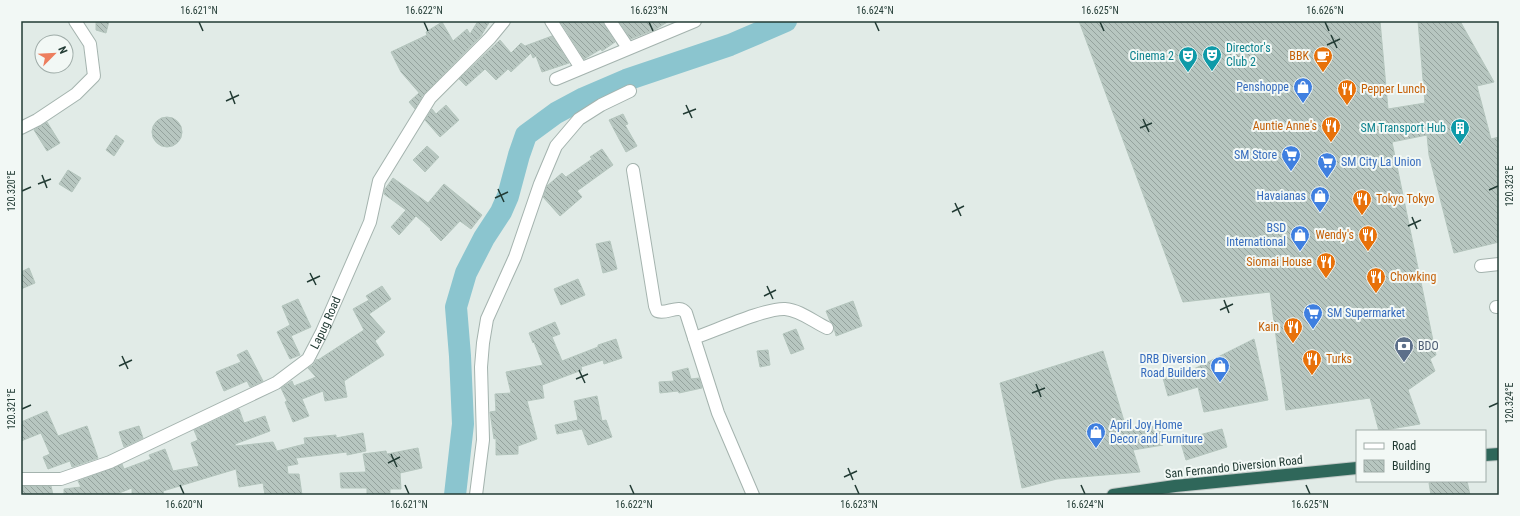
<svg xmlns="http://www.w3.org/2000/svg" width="1520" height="516" viewBox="0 0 1520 516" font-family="'Roboto Condensed',sans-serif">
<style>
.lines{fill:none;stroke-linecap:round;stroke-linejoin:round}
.river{stroke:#8bc5cf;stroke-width:22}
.building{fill:url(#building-back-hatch);stroke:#b4c5bd}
.street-casing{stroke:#a4b3ae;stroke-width:14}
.highway-casing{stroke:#c1c8c6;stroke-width:14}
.street{stroke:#fff;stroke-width:12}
.highway{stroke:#2f675a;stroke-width:12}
.ticks{fill:none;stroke:#223b34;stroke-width:1.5}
.labels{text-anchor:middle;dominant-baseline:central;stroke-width:4;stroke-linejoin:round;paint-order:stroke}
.culture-label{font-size:12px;fill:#0d838f;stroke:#f2f8f5;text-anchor:end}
.food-label{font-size:12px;fill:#c56008;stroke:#f2f8f5;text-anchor:end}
.shop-label{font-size:12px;fill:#366cbe;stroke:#f2f8f5;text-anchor:end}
.street-label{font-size:12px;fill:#223b34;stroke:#f2f8f5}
.service-label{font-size:12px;fill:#4e5e75;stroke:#f2f8f5;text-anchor:start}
.neatline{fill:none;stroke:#223b34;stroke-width:1.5}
.ticks-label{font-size:10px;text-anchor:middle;fill:#223b34}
</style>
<defs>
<pattern id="building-back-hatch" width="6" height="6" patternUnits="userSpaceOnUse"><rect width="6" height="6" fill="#b7c6c0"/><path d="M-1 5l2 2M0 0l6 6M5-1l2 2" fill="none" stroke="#94a29d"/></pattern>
</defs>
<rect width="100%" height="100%" fill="#e1ebe7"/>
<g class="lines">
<polyline class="river" points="455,495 463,424 460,356 456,307 466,273 484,238 501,212 508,196 519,155 526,135 556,113 584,98 626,80 730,45 786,21"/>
</g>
<g class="building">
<polygon points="96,21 109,21 106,33 96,30"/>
<polygon points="478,21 490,21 481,36 422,96 401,72 391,52 427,35 426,32 442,22 453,41 467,29 470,34"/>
<polygon points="560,21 603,21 604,25 615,42 602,51 601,49 584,59"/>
<polygon points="619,21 669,21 656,29 631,39"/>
<polygon points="1079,21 1380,21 1388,109 1425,103 1418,21 1460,21 1494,82 1477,86 1491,139 1499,137 1499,242 1454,253 1429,155 1427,135 1392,142 1436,355 1430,359 1435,371 1408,390 1420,424 1379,431 1370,398 1286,410 1270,292 1183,302"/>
<polygon points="552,36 569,63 542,72 536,56 533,58 531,53 511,72 508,69 496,80 485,69 466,86 459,79 500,40 511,53 521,43 525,46"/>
<polygon points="419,93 422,97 415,109 409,102"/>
<polygon points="446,105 459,120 440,137 425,120 432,109 436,114"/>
<polygon points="623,114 628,124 625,125 637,146 626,152 609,120"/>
<circle cx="167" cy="132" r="15"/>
<polygon points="47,122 60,143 47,151 34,130"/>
<polygon points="116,135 124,141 114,156 106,150"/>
<polygon points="427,146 439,157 425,172 413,160"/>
<polygon points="602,149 613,165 577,191 582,197 560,216 543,197 547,186 562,173 566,177 592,159 590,157"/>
<polygon points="68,170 81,178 72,192 59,184"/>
<polygon points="393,178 428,203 444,184 482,215 471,229 460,221 441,241 430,230 431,229 416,216 399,235 391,227 406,210 384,194 385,189"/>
<polygon points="610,241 617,269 603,273 596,244"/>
<polygon points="29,268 35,283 21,289 21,272"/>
<polygon points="578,279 585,295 561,305 554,289"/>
<polygon points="382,286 391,299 369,314 385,332 375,341 384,355 344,381 347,397 325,401 323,391 302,399 309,416 293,422 285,402 287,401 281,388 292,381 294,386 316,377 308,368 313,365 317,359 318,360 364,330 353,309 369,300 366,296"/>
<polygon points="298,299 311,327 291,336 300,355 290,359 277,332 290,325 282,306"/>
<polygon points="853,301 862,326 836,336 833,324 830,321 826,311"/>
<polygon points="555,322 560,334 552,337 562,361 598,347 598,345 616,339 622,358 604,364 603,360 581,367 582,370 542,385 544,398 527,401 537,439 518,446 518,454 496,455 496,438 494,439 490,412 496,411 495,394 511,393 506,372 543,365 534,342 533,343 529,333"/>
<polygon points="796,329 804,349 791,354 783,334"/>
<polygon points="1254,339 1268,400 1204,412 1198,387 1168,396 1163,378 1196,368"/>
<polygon points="247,350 263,381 250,387 247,381 224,391 216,372 241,362 237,355"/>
<polygon points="768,350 770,365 760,367 757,351"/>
<polygon points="1103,351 1127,431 1159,425 1163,445 1133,450 1140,472 1057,479 1022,488 1000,383"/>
<polygon points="688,368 691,379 699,378 702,388 679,393 678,391 660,393 659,382 674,381 672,372"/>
<polygon points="597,396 602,421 606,420 612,437 588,445 582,429 557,434 555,425 578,420 574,401"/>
<polygon points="239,409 244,423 265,416 270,431 235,444 236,446 273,442 277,451 305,444 304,438 336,435 336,438 363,433 366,451 347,455 347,452 296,458 298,464 287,466 288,474 299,474 302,495 265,495 263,483 239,487 236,469 163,491 164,495 132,495 132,488 114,495 64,495 64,489 81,487 78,481 122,464 124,469 151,459 149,455 165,449 173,471 199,466 191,443 198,440 194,430"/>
<polygon points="47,411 58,436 87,426 98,458 72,467 70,461 48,469 43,457 50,454 41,433 21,441 21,422"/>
<polygon points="139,426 143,438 124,447 119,432"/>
<polygon points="1222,429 1227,447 1186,460 1180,440"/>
<polygon points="418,448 422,468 400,473 401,489 390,489 390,495 367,495 367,488 341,488 340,473 366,472 363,454 386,451 387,454"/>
<polygon points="1440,481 1467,481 1470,495 1431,495 1429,483"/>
<polygon points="21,486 51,486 53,495 21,495"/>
</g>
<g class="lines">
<g class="street-casing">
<g id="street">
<polyline points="551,21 581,68"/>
<polyline points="610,21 628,48"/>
<polyline points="556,79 695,21"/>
<polyline points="21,128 37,120 76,94 94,76 90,44 75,21"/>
<path d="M633,170L655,306L657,311C667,315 679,303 686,313L718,413L753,495"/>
<polyline points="1481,266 1499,264"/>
<polyline points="1496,307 1499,307"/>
<path d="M694,338C715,331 765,308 785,309C800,310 814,322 827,328"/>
<path id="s1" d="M21,479H61L110,462L276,383L308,359L322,332L370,222L379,181L430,98L490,38L504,21"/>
<polyline points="476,495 483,440 481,367 483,343 487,319 515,257 540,184 556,146 579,119 601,105 630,91"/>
</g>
</g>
<g class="highway-casing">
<g id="highway">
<polyline points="1485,455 1499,454"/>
<polyline points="1113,495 1175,486 1357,468"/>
</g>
</g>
<use href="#street" class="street"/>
<use href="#highway" class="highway"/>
</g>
<path class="ticks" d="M199,22L203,31M424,22L428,31M649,22L653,31M875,22L879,31M1100,22L1104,31M1325,22L1329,31M1331,35L1337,48M1327,45L1340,39M230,91L235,104M226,101L239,95M686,105L692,118M683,114L696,109M1143,119L1149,132M1140,128L1152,123M42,175L47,188M38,184L51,179M498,189L504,202M1489,190L1498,186M22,191L31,187M495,198L508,192M955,203L961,216M952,212L964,206M1412,217L1417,229M1408,226L1421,220M310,273L316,285M307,282L320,276M767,286L773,299M764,296L776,290M1224,300L1229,313M1220,310L1233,304M122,356L128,369M119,366L132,360M579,370L585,383M576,379L588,374M1036,384L1041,397M1032,393L1045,388M1489,407L1498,403M22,409L31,405M391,454L397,467M388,463L400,457M848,468L853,480M844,477L857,471M180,485L184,494M405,485L409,494M630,485L634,494M855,485L859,494M1081,485L1085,494M1306,485L1310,494"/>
<defs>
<g id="theatre-pin" transform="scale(1)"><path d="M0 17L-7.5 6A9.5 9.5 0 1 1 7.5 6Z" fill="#0f9aa8" stroke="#f2f8f5"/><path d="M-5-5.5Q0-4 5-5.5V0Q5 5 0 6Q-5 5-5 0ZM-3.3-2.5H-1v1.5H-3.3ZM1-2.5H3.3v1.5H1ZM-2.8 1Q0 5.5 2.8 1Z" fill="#fff"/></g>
<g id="cafe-pin" transform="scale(1)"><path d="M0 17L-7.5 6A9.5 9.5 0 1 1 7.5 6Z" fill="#e8710a" stroke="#f2f8f5"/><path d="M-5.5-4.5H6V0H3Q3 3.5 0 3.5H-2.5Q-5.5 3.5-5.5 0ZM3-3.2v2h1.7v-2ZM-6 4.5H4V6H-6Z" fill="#fff"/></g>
<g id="shop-pin" transform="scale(1)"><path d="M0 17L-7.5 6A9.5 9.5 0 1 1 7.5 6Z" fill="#3f7fe0" stroke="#f2f8f5"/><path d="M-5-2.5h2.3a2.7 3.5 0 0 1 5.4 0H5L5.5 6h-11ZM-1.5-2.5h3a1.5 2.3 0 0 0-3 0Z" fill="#fff"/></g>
<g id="restaurant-pin" transform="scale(1)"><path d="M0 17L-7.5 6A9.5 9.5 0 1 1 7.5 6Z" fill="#e8710a" stroke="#f2f8f5"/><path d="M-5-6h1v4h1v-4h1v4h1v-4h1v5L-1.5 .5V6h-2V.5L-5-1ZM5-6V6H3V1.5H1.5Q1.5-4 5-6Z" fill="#fff"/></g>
<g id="building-pin" transform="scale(1)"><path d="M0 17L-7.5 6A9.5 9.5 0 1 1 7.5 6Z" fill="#0f9aa8" stroke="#f2f8f5"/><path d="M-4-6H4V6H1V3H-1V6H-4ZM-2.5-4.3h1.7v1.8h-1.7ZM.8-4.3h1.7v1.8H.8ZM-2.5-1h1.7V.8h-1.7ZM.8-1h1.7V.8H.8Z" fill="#fff"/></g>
<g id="supermarket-pin" transform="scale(1)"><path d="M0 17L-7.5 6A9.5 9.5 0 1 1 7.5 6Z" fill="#3f7fe0" stroke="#f2f8f5"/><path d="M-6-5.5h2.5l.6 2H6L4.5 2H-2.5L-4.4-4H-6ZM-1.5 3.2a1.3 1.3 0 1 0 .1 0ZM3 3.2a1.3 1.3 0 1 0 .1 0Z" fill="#fff"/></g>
<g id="bank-pin" transform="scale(1)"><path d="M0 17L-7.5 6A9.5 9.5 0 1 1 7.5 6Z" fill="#5c6f8a" stroke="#f2f8f5"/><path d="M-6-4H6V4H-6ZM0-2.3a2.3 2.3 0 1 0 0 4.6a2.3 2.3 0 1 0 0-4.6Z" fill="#fff"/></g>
</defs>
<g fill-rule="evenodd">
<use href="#theatre-pin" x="1212" y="55"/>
<use href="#theatre-pin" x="1188" y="56"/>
<use href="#cafe-pin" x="1323" y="56"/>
<use href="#shop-pin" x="1303" y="87"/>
<use href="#restaurant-pin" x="1347" y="89"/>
<use href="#restaurant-pin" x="1331" y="126"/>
<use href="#building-pin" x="1460" y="128"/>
<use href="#supermarket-pin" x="1291" y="155"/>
<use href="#supermarket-pin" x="1327" y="162"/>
<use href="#shop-pin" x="1320" y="196"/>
<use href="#restaurant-pin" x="1362" y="199"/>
<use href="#shop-pin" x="1300" y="235"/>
<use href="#restaurant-pin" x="1368" y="235"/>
<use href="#restaurant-pin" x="1326" y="262"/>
<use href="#restaurant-pin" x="1376" y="277"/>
<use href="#supermarket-pin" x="1313" y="313"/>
<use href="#restaurant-pin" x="1293" y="327"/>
<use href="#bank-pin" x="1404" y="346"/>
<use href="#restaurant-pin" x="1312" y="359"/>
<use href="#shop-pin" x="1220" y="366"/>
<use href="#shop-pin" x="1096" y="432"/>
</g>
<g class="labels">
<g class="culture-label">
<text x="1226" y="48" text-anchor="start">Director's<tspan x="1226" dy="14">Club 2</tspan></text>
<text x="1174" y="56">Cinema 2</text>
<text x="1446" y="128">SM Transport Hub</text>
</g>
<g class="food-label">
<text x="1309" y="56">BBK</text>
<text x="1361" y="89" text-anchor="start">Pepper Lunch</text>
<text x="1317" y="126">Auntie Anne's</text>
<text x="1376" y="199" text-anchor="start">Tokyo Tokyo</text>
<text x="1354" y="235">Wendy's</text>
<text x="1312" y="262">Siomai House</text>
<text x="1390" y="277" text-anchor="start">Chowking</text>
<text x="1279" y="327">Kain</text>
<text x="1326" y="359" text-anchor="start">Turks</text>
</g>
<g class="shop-label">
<text x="1289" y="87">Penshoppe</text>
<text x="1277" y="155">SM Store</text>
<text x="1341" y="162" text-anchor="start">SM City La Union</text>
<text x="1306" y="196">Havaianas</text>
<text x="1286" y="228">BSD<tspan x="1286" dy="14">International</tspan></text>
<text x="1327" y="313" text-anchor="start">SM Supermarket</text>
<text x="1206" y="359">DRB Diversion<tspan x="1206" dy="14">Road Builders</tspan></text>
<text x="1110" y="425" text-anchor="start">April Joy Home<tspan x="1110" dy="14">Decor and Furniture</tspan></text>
</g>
<g class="street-label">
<text stroke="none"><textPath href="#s1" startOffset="356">Lapug Road</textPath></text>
<text transform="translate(1234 467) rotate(-6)">San Fernando Diversion Road</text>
</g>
<g class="service-label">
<text x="1418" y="346">BDO</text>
</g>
</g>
<rect width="1520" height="516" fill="none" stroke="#f2f8f5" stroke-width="44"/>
<rect x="1356" y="430" width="130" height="52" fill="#f2f8f5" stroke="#9faca8"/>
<rect x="1364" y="443" width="20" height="6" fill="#ffffff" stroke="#9faca8"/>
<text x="1392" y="450" font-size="12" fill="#223b34">Road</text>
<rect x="1364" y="460" width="20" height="12" fill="url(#building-back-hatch)" stroke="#9faca8"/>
<text x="1392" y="470" font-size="12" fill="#223b34">Building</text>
<g transform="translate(54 54) rotate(66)"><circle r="19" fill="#f2f8f5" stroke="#9faca8"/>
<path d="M0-3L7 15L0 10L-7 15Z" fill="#ed7e5e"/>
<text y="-6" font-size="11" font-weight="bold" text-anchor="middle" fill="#223b34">N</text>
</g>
<rect x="22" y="22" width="1476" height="472" class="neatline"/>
<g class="ticks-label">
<text x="199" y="14">16.621°N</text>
<text x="424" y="14">16.622°N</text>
<text x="649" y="14">16.623°N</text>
<text x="875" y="14">16.624°N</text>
<text x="1100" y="14">16.625°N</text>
<text x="1325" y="14">16.626°N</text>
<text transform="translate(1509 186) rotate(-90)" y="4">120.323°E</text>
<text transform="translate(11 191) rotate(-90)" y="4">120.320°E</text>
<text transform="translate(1509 403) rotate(-90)" y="4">120.324°E</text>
<text transform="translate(11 409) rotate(-90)" y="4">120.321°E</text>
<text x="184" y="508">16.620°N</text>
<text x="409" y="508">16.621°N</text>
<text x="634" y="508">16.622°N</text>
<text x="859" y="508">16.623°N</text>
<text x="1085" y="508">16.624°N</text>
<text x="1310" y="508">16.625°N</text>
</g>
</svg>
